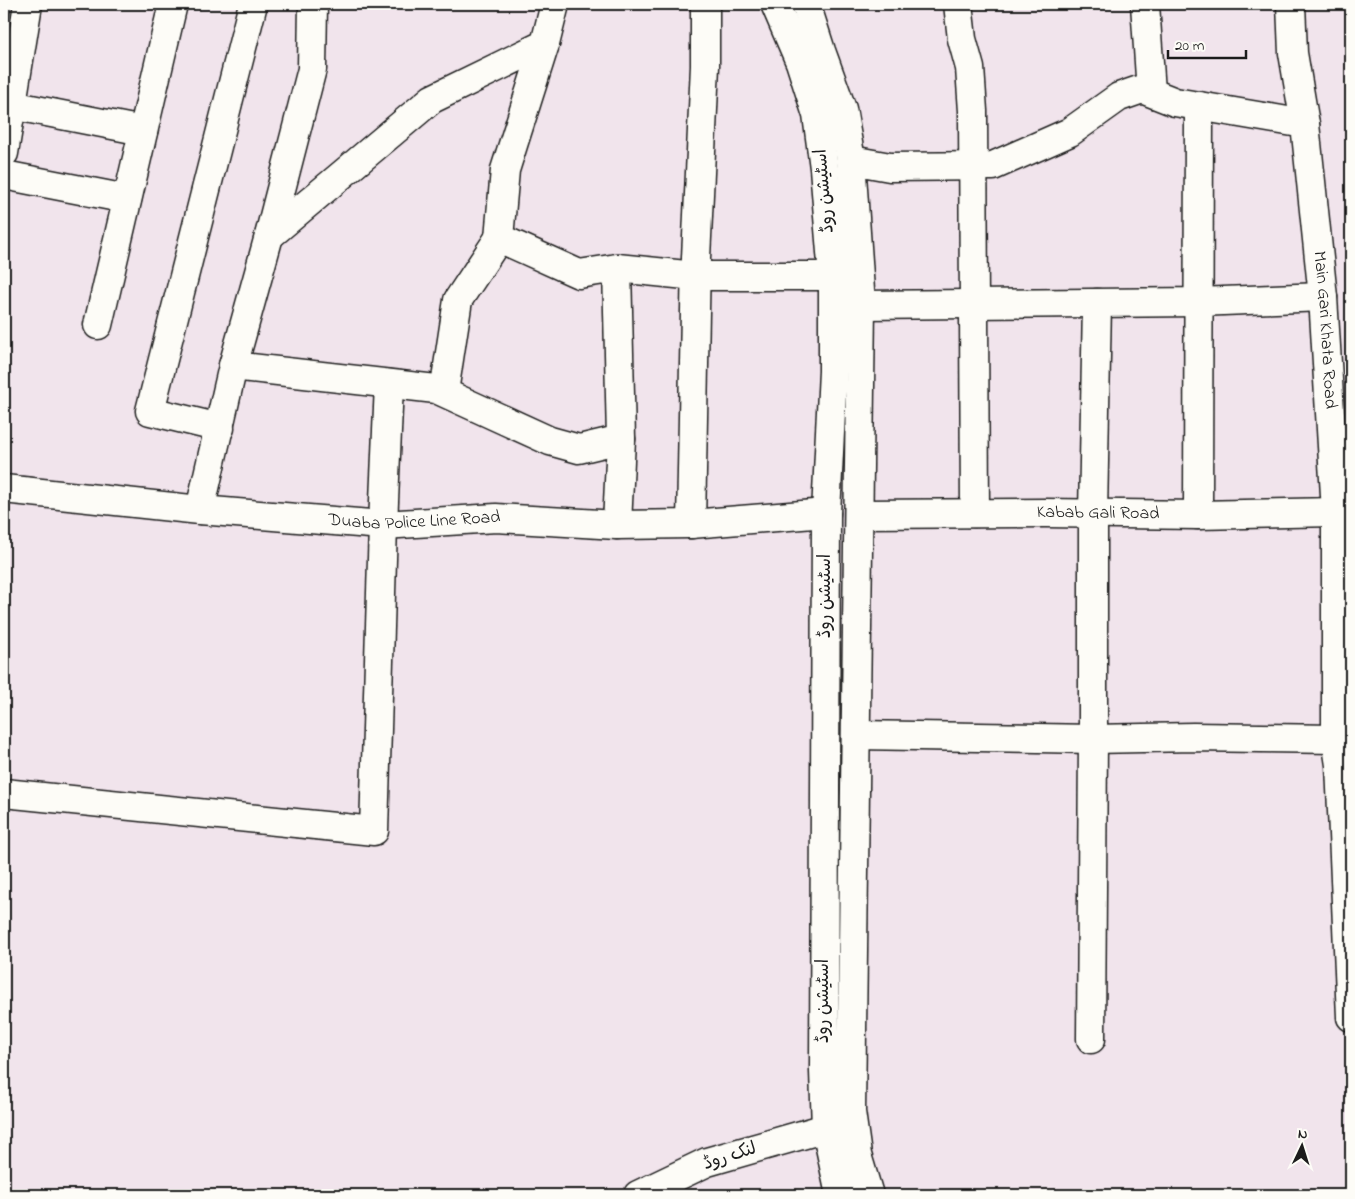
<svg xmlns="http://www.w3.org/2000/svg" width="1355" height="1199" viewBox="0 0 1355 1199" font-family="'Indie Flower','Playpen Sans Arabic',sans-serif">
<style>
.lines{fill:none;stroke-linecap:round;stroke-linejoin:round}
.minor-casing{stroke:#1c1c1c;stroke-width:31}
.minor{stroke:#fdfcf7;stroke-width:28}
.labels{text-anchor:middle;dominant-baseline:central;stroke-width:4;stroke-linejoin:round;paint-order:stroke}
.street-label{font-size:18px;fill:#1c1c1c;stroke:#fdfcf7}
</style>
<rect width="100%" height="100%" fill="#f1e4ec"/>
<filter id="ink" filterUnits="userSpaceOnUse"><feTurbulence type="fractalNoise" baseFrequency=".02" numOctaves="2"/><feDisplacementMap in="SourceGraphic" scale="10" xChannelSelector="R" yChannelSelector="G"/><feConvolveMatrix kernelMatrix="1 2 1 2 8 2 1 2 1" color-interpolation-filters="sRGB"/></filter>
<g filter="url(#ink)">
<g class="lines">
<g class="minor-casing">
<g id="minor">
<polyline points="775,4 800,62 817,115 824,168 833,276 833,371 826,513 824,1071 826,1128 840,1195"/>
<polyline points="806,4 821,51 842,109 851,160 861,305 851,1112 857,1155 869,1195"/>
<polyline points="958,4 962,39 970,68 973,111 975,513"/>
<polyline points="1145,4 1151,92"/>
<path id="s1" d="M1291,4L1293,53L1305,124L1323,297L1336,512V739L1340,765L1351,1017"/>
<polyline points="545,44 505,170 499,238 579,274 617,268 696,276 833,276"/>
<polyline points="11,105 143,131"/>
<polyline points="4,153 28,4"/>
<polyline points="851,160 890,167 993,166 1070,132 1119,97 1142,89 1175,102 1305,124"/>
<polyline points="4,175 127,199"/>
<polyline points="269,236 432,99 545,44 555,4"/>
<polyline points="617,268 621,439 617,525"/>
<polyline points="861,305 1199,302 1323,297"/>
<polyline points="98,325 173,4"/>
<polyline points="233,366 436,389 550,441 579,449 621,439"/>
<polyline points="444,392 458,300 499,238"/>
<polyline points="220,428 150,411 253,4"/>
<path id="s2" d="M4,489L200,510L383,525L496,518L617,525L691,524L826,513"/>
<polyline points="200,510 233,366 269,236 312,69 313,4"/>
<path id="s3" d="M859,514L1045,513L1198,515L1336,512"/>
<polyline points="1198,515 1199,106"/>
<polyline points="691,524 696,258 705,66 705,4"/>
<polyline points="856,735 1093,739 1193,737 1336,739"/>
<polyline points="4,793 374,831 383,525 389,384"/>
<polyline points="1091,1039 1093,739 1093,514 1097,303"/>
<polyline points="638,1195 707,1162 826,1128"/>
</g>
</g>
<use href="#minor" class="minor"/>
</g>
</g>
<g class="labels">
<g class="street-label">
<text transform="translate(825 191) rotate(-95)">اسٹیشن روڈ</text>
<text stroke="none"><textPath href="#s1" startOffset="328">Main Gari Khata Road</textPath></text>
<text stroke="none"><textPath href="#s3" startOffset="239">Kabab Gali Road</textPath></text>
<text stroke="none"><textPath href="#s2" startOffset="412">Duaba Police Line Road</textPath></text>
<text transform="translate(826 596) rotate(-90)">اسٹیشن روڈ</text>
<text transform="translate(824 1001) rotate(-90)">اسٹیشن روڈ</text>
<text transform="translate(730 1157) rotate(-18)">لنک روڈ</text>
</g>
</g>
<rect width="1355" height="1199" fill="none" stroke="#fdfcf7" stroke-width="20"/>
<rect x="10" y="10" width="1335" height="1179" fill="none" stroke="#1c1c1c" stroke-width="2" filter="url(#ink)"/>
<g transform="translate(1302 1146) rotate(4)" stroke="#fdfcf7" stroke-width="4" paint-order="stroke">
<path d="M0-4L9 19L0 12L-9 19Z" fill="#1c1c1c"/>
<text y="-8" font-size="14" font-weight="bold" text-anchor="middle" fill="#1c1c1c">N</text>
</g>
<path d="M1168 50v8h78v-8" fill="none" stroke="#1c1c1c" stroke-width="2.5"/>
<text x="1175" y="50" font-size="15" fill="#1c1c1c" stroke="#fdfcf7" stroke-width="4" paint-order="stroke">20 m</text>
</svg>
